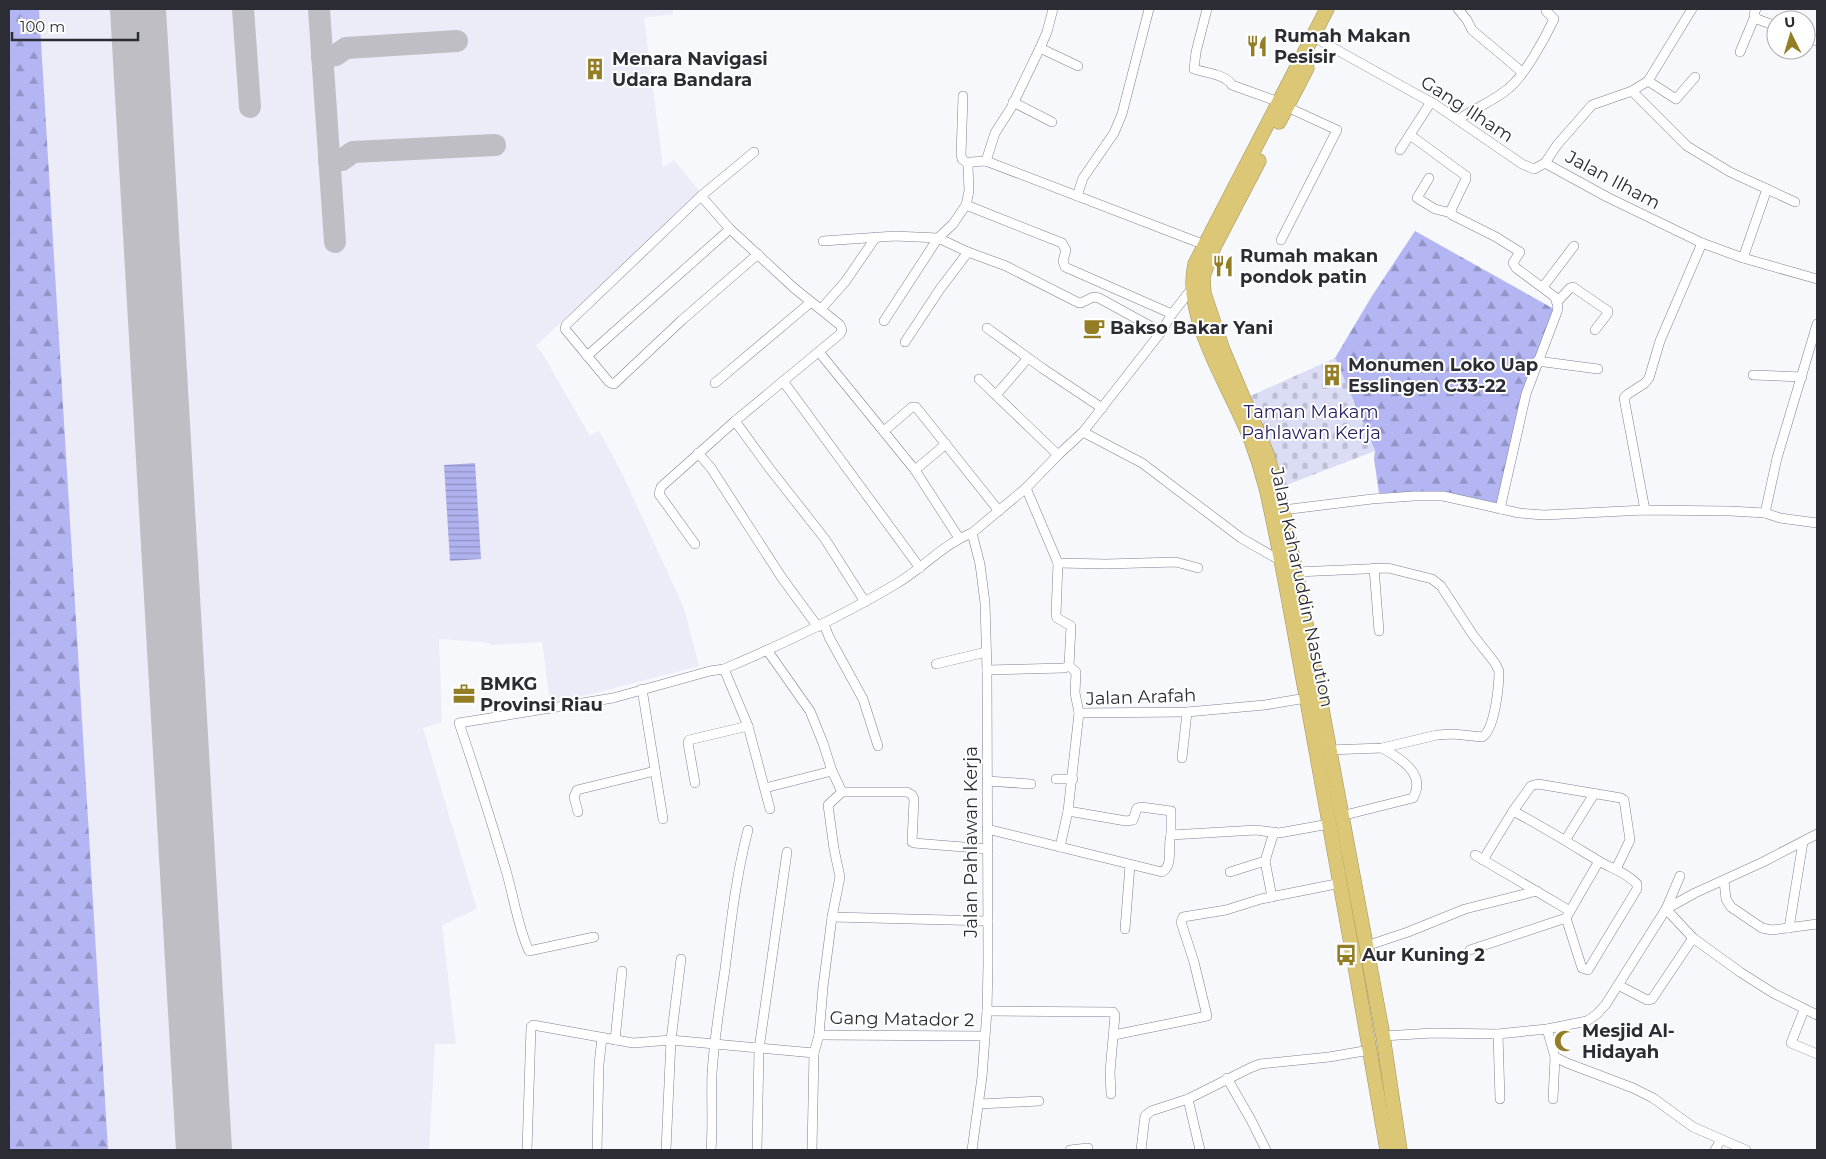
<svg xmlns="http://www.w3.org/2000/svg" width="1826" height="1159" viewBox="0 0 1826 1159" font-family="Montserrat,sans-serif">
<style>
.built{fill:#ebecf7}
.forest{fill:url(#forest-firs)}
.cemetery{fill:url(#cemetery-stones)}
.water{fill:url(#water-rules)}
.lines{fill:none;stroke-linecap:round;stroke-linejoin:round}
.taxiway{stroke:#bebec4;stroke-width:22}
.runway{stroke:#bebec4;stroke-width:56}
.minor-casing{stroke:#7f8192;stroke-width:10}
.highway-casing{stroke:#9e915f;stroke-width:15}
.minor{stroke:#fff;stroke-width:9}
.highway{stroke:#dcc776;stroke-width:14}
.labels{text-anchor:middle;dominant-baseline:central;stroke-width:4;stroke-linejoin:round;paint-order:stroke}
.poi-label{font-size:18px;font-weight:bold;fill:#2c2d34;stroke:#fff;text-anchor:start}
.street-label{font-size:18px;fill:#2c2d34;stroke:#fff}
.park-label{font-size:18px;fill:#282064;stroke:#fff}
</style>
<defs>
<pattern id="forest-firs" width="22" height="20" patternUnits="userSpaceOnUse" patternTransform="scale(1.25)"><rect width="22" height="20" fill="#b3b6f2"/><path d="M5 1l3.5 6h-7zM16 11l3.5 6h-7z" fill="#9294c5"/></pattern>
<pattern id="cemetery-stones" width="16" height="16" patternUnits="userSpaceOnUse" patternTransform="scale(1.25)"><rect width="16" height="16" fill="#dbddf5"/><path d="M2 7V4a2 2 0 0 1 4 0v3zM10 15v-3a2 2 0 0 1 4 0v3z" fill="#bcbed3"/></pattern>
<pattern id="water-rules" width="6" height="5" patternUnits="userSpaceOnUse" patternTransform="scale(1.25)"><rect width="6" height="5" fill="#afb2ee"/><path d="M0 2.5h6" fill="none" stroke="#8f91c2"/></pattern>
</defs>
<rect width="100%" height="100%" fill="#f7f8fc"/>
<polygon class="built" points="9,9 672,9 673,14 644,18 663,167 674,160 700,192 536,346 542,353 590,436 599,431 620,469 684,608 699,666 596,693 550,703 542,642 493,645 483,642 439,639 442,722 423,728 477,909 442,925 456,1044 435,1044 429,1150 9,1150"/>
<g class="forest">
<polygon points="9,9 39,9 108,1150 9,1150"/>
<polygon points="1415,231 1554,309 1523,392 1497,503 1446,492 1379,493 1374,459 1375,451 1335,358 1372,296"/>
</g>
<polygon class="cemetery" points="1335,358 1375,451 1284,486 1248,397"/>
<polygon class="water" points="475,463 481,559 450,561 444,465"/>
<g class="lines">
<g class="taxiway">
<polyline points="243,9 250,107"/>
<polyline points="319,9 335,242"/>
<polyline points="139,30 148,9"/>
<polyline points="322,57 336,55 346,48 457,41"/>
<polyline points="329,161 342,160 353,152 495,145"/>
</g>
<polyline class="runway" points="138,9 204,1150"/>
<g class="minor-casing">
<g id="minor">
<path d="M1207,9L1196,52L1194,69C1206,73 1225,74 1232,85L1279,102"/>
<polyline points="1458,9 1467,20 1472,30 1522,72"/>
<polyline points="1756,9 1754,14 1757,19 1776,26"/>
<polyline points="1806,37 1817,41"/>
<polyline points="1319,40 1436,105 1522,164 1534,169 1545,163 1557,145 1592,105 1632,91 1648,81 1692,9"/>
<polyline points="1040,48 1078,66"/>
<polyline points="1740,52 1755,16"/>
<polyline points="1648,81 1676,99 1695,77"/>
<polyline points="1632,91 1687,146 1730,172 1795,202"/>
<polyline points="963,96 961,155 962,159 968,164"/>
<polyline points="1013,102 1052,122"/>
<path d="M1459,119C1475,108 1494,101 1509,88C1525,75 1545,38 1554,19L1546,11V9"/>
<polyline points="1410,135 1466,176 1466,179 1451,210 1452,215 1496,237 1520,252 1513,263 1516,268 1555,297 1558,307 1557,312 1526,394 1500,509"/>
<polyline points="1400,150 1431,102"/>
<polyline points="754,152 701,196 566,325 565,329 609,382 614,384 682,320 758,254"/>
<polyline points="986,161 995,133 1011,108 1040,48 1047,32 1053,9"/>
<polyline points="1545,163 1607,197 1702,243 1743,258 1817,279"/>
<polyline points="1429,178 1417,198 1435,209 1451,213"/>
<polyline points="1077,196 1083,178 1114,133 1122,114 1149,9"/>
<polyline points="966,205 1062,243 1066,250 1063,261 1065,267 1172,314"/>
<polyline points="1281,240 1337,130 1287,107"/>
<polyline points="823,241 895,236 938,238 968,252 1006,266 1079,303 1081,303 1093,297 1099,298 1161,332"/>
<polyline points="1743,258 1767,189"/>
<polyline points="1543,287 1574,246"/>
<polyline points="1557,302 1570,288 1573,287 1608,311 1608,313 1595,330"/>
<polyline points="821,309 845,282 876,237"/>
<polyline points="884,321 938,238 953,224 966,205 969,191 968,166 971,162 986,161 1205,245"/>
<polyline points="987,328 1042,368 1102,408"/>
<polyline points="905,342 940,289 968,252"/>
<polyline points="819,352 915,470 959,538"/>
<polyline points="587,356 730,229"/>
<polyline points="1537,361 1598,369"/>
<polyline points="1753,375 1802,377"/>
<polyline points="979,379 1058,455"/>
<polyline points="783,381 920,568"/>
<polyline points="715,383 811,302"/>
<polyline points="996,395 1028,358"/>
<polyline points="735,421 770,469 825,539 865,602"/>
<polyline points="884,431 912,407 916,407 999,511"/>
<polyline points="1083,432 1142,463 1241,538 1281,561"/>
<polyline points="698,453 711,468 782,578 818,627"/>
<polyline points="915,470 946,444"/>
<polyline points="1026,488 1058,563 1106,564 1176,562 1198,568"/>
<polyline points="1283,510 1372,499 1414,496 1443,496 1519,513 1544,515 1645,510 1730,511 1765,513 1780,518 1817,523"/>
<polyline points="1645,510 1624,398 1628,394 1645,383 1649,378 1660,341 1702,243"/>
<polyline points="1765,513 1777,458 1817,324"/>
<polyline points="695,544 659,494 661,487 735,421 840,334 842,330 840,325 794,288 730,229 701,196"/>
<polyline points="1374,568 1379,631"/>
<path d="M1296,572L1388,568L1432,579L1441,586L1473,635L1495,663L1499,671C1499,685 1495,730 1482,737L1453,734L1437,735L1382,748L1328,750"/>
<polyline points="824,624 829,637 863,699 878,746"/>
<polyline points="767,650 810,711 823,743 832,771 842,792"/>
<polyline points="936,664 986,652"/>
<polyline points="724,669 748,726 770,809"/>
<polyline points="987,670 1064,668 1069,666 1071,626 1057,618 1056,615 1058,563"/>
<polyline points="642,689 663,819"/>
<polyline points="1079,713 1187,712 1265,705 1306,698"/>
<polyline points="1182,758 1187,712"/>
<polyline points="1056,779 1073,779"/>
<polyline points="987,781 1031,784"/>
<polyline points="695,783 688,743 689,740 748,726"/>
<polyline points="765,788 832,771"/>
<polyline points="1068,811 1126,821 1133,820 1137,808 1141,807 1171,811 1171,835"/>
<path d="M1513,811C1542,826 1569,843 1597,860C1610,868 1626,872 1637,884V889L1588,970L1582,968L1566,918"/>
<polyline points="578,812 574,797 577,790 655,771"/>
<path d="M1341,816L1413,798C1427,774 1400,758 1382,748"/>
<path d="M987,829L1162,872C1174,865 1167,847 1171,835L1256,830L1279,833L1329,824"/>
<polyline points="1566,839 1594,794"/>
<polyline points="1060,847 1068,811 1079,713 1075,693 1076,672 1069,666"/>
<polyline points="1475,855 1570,911"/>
<polyline points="1483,860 1513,811 1531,786 1538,784 1621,798 1624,800 1630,840 1616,869"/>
<polyline points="1265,861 1272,897"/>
<polyline points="1230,872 1265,861 1274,832"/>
<polyline points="1680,876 1666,909 1693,938 1740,972 1773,993 1817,1015"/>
<polyline points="1724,881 1726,899 1731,907 1762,928 1772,930 1817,924"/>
<polyline points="832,917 988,921"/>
<polyline points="1789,928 1803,842"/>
<polyline points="1125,929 1130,865"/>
<path d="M594,937L529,951C518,927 514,899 507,874C492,823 476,773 459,723L613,698L710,671L724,669C783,644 840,617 896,584C922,569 943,544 972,533"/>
<polyline points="1366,946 1408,932 1465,909 1537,891"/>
<polyline points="1470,950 1566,918 1599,861"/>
<polyline points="1618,985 1647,1000 1652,999 1693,938"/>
<polyline points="1804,1010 1791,1043 1817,1054"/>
<polyline points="987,1011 1113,1012 1115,1015 1110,1072 1111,1094"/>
<polyline points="1547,1029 1555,1057 1567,1063 1633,1088 1653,1098 1693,1127 1746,1150"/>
<polyline points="1498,1034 1500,1099"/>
<polyline points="819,1035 985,1036"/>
<polyline points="1114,1035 1207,1016 1194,962 1181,922 1183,917 1226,910 1261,899 1341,883"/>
<polyline points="1383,1036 1433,1033 1498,1034 1547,1029 1587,1021 1597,1014 1606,1004 1666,909 1695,893 1763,862 1817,834"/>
<polyline points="615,1040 622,971"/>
<polyline points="1227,1078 1251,1120 1266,1150"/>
<polyline points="1188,1099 1200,1150"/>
<polyline points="1553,1099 1555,1057"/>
<polyline points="980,1104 1039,1101"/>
<polyline points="527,1150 531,1027 533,1025 633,1043 671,1040 814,1053"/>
<polyline points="597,1150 599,1064 602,1038"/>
<polyline points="666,1150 671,1040 681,959"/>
<path d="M711,1150C713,1125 711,1100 712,1074C714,1039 720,1004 725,969C731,922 736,876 748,830"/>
<polyline points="757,1150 759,1049 787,852"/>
<polyline points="812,1150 814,1053 819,1035 823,987 832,917 840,877 834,849 828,805 842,792 907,792 912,795 914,799 912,842 914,843 988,849"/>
<polyline points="972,1150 982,1077 987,1011 988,964 987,670 985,603 980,564 972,533 1026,488 1058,455 1083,432 1161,332 1172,314 1193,287 1195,286"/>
<polyline points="1070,1150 1088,1148"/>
<polyline points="1141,1150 1145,1116 1151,1111 1188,1099 1250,1068 1260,1064 1329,1057 1370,1050"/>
<polyline points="1715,1150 1721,1140"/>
</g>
</g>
<g class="highway-casing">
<g id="highway">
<path d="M1327,9L1195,264C1182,318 1232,390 1251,440C1257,456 1262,472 1266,488C1282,557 1293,626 1306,695C1334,847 1361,998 1387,1150"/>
<polyline points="1279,122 1307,68"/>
<polyline points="1259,161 1214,247 1203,276 1204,293 1223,350 1267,454 1283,510 1300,591 1383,1036 1400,1150"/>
</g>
</g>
<use href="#minor" class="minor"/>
<use href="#highway" class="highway"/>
</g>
<defs>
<g id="restaurant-bare" transform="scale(1.725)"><path d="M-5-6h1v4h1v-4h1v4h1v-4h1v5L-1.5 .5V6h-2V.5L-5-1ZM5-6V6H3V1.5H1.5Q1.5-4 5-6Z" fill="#937e25" stroke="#fff" stroke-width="2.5" paint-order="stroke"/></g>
<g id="building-bare" transform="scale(1.725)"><path d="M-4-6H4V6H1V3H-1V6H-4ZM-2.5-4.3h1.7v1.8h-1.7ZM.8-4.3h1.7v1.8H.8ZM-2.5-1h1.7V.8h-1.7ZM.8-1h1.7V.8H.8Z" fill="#937e25" stroke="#fff" stroke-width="2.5" paint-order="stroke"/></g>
<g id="cafe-bare" transform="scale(1.725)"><path d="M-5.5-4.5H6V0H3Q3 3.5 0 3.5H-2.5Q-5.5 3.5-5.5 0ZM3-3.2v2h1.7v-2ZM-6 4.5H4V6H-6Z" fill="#937e25" stroke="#fff" stroke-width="2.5" paint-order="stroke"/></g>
<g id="office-bare" transform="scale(1.725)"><path d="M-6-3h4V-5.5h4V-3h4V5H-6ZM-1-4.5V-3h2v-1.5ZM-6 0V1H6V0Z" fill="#937e25" stroke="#fff" stroke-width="2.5" paint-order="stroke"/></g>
<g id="bus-bare" transform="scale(1.725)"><path d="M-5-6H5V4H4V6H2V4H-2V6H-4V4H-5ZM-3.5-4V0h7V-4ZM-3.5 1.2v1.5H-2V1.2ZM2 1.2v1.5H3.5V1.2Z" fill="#937e25" stroke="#fff" stroke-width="2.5" paint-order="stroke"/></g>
<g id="mosque-bare" transform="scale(1.725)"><path d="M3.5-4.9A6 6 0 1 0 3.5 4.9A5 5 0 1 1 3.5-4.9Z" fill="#937e25" stroke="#fff" stroke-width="2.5" paint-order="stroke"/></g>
</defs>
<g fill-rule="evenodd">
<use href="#restaurant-bare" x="1257" y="46"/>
<use href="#building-bare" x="595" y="69"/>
<use href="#restaurant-bare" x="1223" y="266"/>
<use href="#cafe-bare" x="1094" y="328"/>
<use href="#building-bare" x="1332" y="375"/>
<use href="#office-bare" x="464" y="694"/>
<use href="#bus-bare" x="1346" y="955"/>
<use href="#mosque-bare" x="1565" y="1041"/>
</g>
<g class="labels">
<g class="poi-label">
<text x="1274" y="36">Rumah Makan<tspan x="1274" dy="21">Pesisir</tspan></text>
<text x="612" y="59">Menara Navigasi<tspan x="612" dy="21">Udara Bandara</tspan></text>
<text x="1240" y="256">Rumah makan<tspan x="1240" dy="21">pondok patin</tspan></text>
<text x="1110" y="328">Bakso Bakar Yani</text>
<text x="1348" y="365">Monumen Loko Uap<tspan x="1348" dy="21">Esslingen C33-22</tspan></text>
<text x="480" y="684">BMKG<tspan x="480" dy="21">Provinsi Riau</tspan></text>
<text x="1362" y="955">Aur Kuning 2</text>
<text x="1582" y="1031">Mesjid Al-<tspan x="1582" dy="21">Hidayah</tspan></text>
</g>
<g class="street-label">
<text transform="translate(1467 109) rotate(33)">Gang Ilham</text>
<text transform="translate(1613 180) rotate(28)">Jalan Ilham</text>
<text transform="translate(1302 587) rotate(78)">Jalan Kaharuddin Nasution</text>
<text transform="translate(1141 697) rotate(-2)">Jalan Arafah</text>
<text transform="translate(971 842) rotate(-90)">Jalan Pahlawan Kerja</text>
<text transform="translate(902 1019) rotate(1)">Gang Matador 2</text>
</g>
<g class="park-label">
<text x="1311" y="412">Taman Makam<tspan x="1311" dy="21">Pahlawan Kerja</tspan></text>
</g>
</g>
<rect width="1826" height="1159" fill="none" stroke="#2c2d34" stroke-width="20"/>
<g transform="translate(1791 35) rotate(355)"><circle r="24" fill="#ffffff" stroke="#ababae"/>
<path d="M0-4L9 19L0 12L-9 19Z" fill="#937e25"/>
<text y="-8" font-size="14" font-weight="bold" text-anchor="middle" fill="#2c2d34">U</text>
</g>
<path d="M12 32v8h126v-8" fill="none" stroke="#2c2d34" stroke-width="2.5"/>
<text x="20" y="32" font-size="15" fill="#2c2d34" stroke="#ffffff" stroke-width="4" paint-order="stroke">100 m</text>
</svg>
